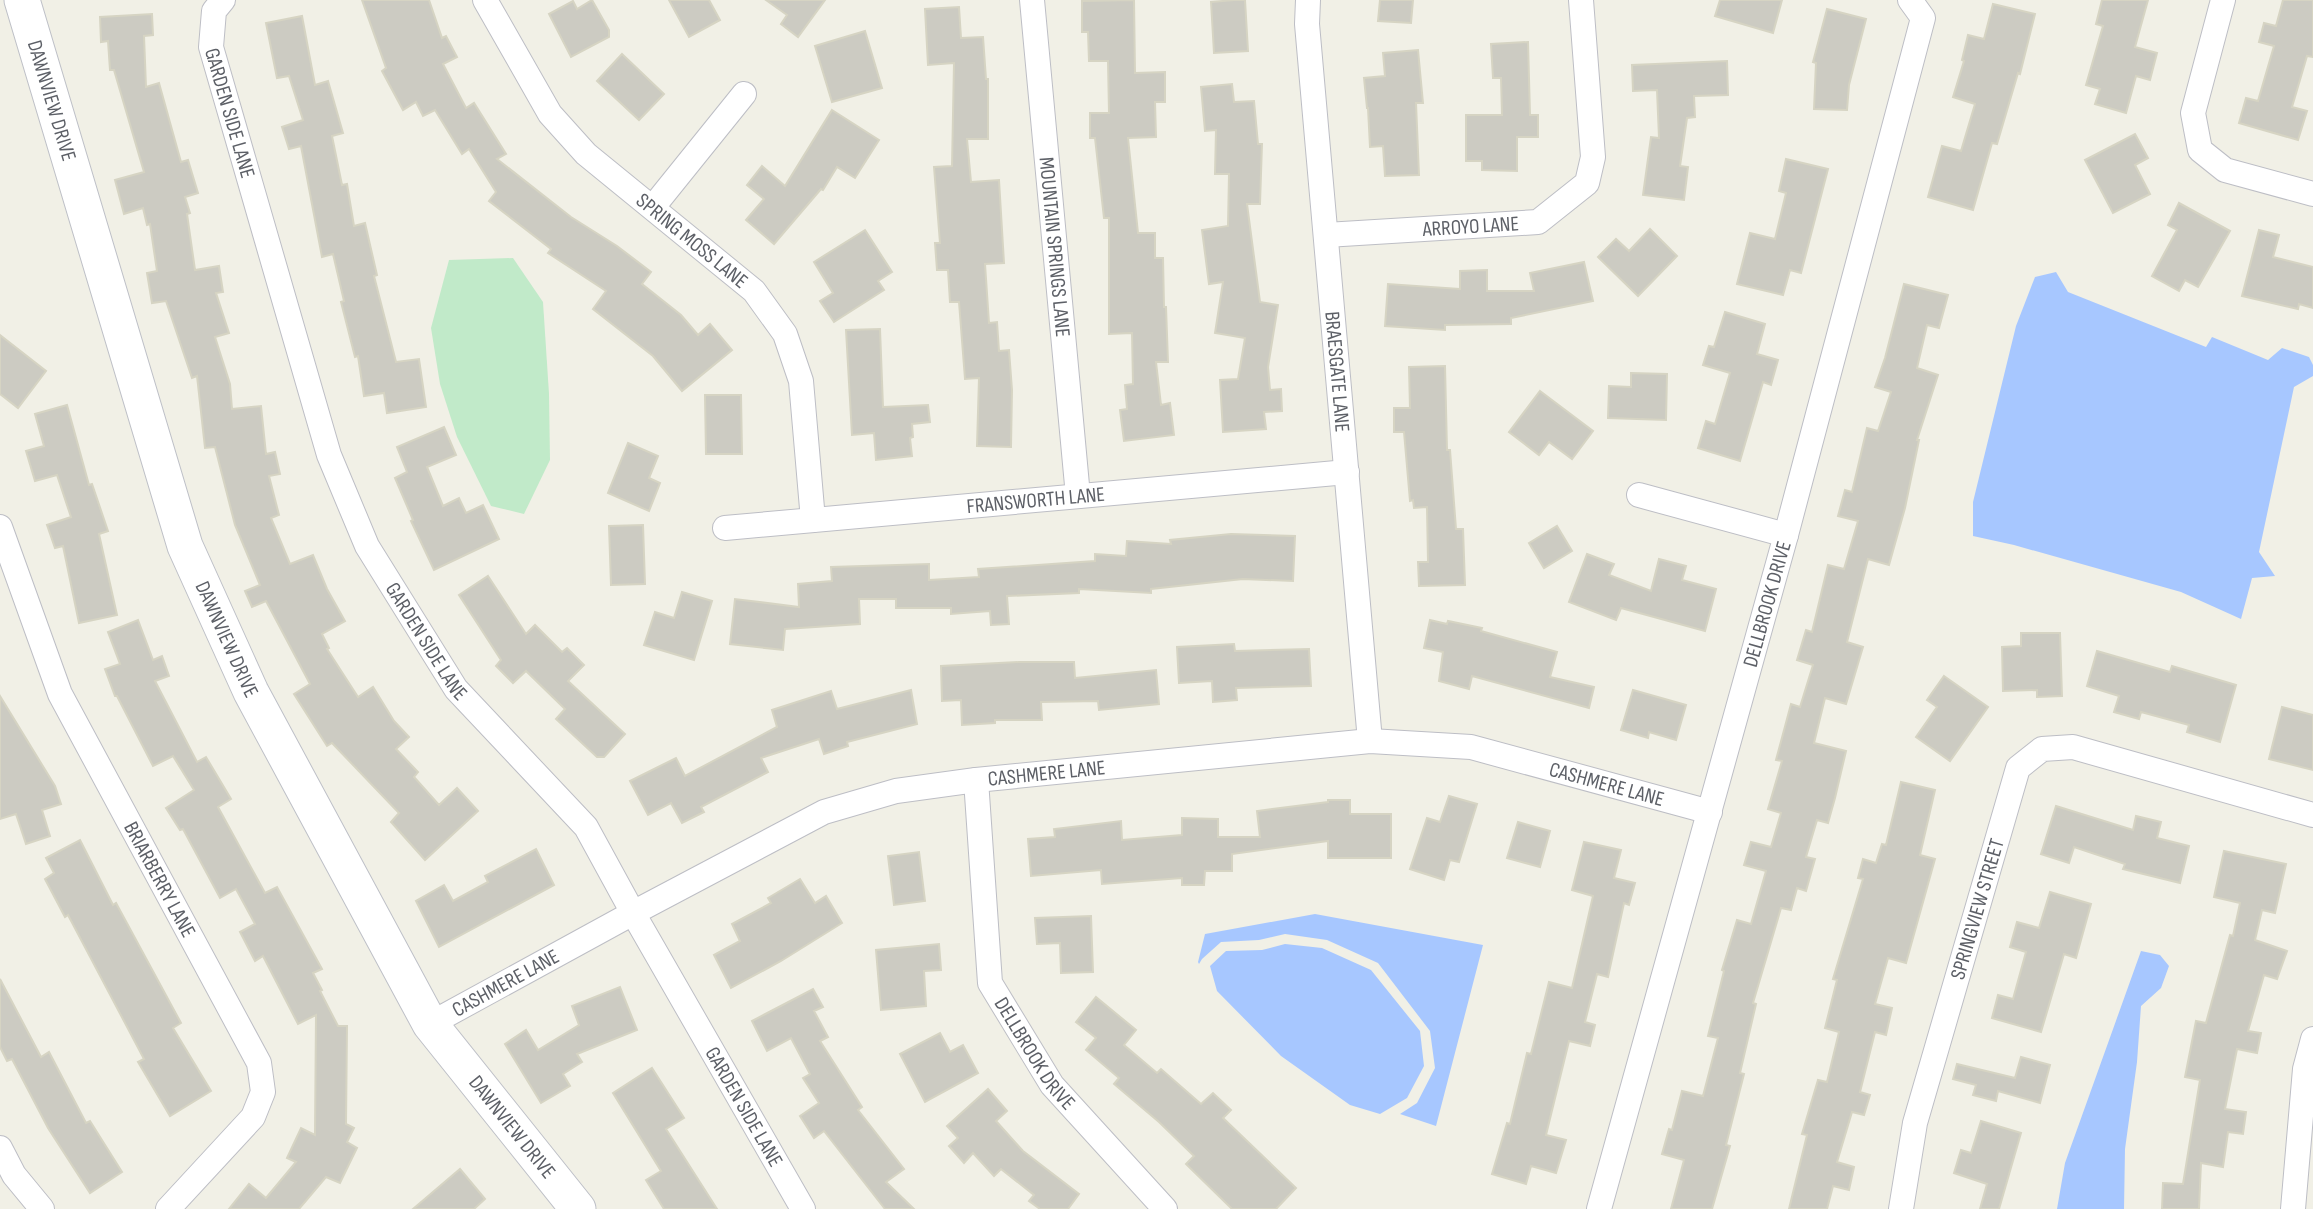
<svg xmlns="http://www.w3.org/2000/svg" width="2313" height="1209" viewBox="0 0 2313 1209" font-family="'Sofia Sans Condensed',sans-serif">
<style>
.green{fill:#c1eac9}
.water{fill:#a7c7ff}
.building{fill:#cccbc2;stroke:#d6d4c3;stroke-width:2}
.lines{fill:none;stroke-linecap:round;stroke-linejoin:round}
.street-casing{stroke:#bdbec5;stroke-width:26}
.secondary-casing{stroke:#bec0c7;stroke-width:37}
.street{stroke:#fff;stroke-width:24}
.secondary{stroke:#fff;stroke-width:35}
.labels{text-anchor:middle;dominant-baseline:central;stroke-width:5;stroke-linejoin:round;paint-order:stroke}
.street-label{font-size:21px;fill:#5d6067;stroke:#fff}
</style>
<rect width="100%" height="100%" fill="#f1f0e6"/>
<polygon class="green" points="513,258 543,302 549,394 550,460 524,514 491,506 457,437 440,384 431,328 449,260"/>
<g class="water">
<polygon points="2056,272 2068,292 2206,347 2212,337 2268,360 2282,348 2309,357 2313,365 2313,376 2294,387 2259,552 2275,576 2252,578 2241,619 2181,592 2014,545 1973,536 1973,502 2016,326 2035,277"/>
<polygon points="1315,914 1483,945 1436,1126 1400,1114 1417,1103 1435,1068 1430,1031 1378,963 1327,940 1285,934 1259,940 1221,942 1202,959 1199,964 1198,962 1205,934"/>
<polygon points="1285,944 1322,948 1371,970 1420,1031 1424,1066 1407,1098 1380,1114 1350,1105 1281,1056 1217,991 1210,966 1226,951 1262,950"/>
<polygon points="2141,951 2160,955 2169,966 2161,988 2141,1006 2137,1062 2125,1149 2124,1209 2057,1209 2065,1163"/>
</g>
<g class="building">
<polygon points="362,0 429,0 442,38 446,36 457,57 443,64 466,108 474,103 506,154 497,159 571,217 617,246 651,272 642,284 681,315 698,335 710,324 732,350 682,391 653,356 593,309 606,291 548,253 551,249 489,201 496,192 469,149 462,154 435,110 423,116 416,102 403,110 382,71 386,68"/>
<polygon points="592,0 609,30 609,37 571,57 549,14 573,1 577,9"/>
<polygon points="669,0 709,0 720,20 689,37"/>
<polygon points="766,0 825,0 798,37 781,24 787,15"/>
<polygon points="1134,0 1135,73 1165,72 1165,102 1155,102 1156,137 1128,138 1138,233 1155,233 1155,258 1163,258 1164,307 1166,307 1168,362 1156,362 1161,405 1170,403 1174,435 1124,441 1120,410 1127,409 1125,385 1133,384 1132,333 1109,334 1109,218 1104,218 1095,138 1090,138 1090,113 1109,113 1108,61 1089,61 1088,32 1082,32 1082,1"/>
<polygon points="1234,0 1245,0 1248,51 1214,53 1211,2"/>
<polygon points="1380,0 1413,0 1411,23 1378,21"/>
<polygon points="1720,0 1782,0 1773,33 1715,16"/>
<polygon points="2102,0 2148,0 2135,47 2157,53 2150,80 2136,76 2126,113 2095,104 2100,89 2086,85 2103,26 2096,24"/>
<polygon points="2283,0 2313,0 2313,57 2307,56 2292,107 2307,111 2298,140 2239,123 2246,98 2258,101 2274,46 2259,42 2264,23 2276,26"/>
<polygon points="1993,4 2035,14 2020,74 2018,73 1997,144 1992,143 1973,210 1928,197 1942,146 1961,151 1975,104 1953,97 1964,61 1962,60 1968,35 1984,39"/>
<polygon points="959,7 961,38 983,37 986,79 988,79 988,139 967,139 971,182 999,180 1004,263 985,264 989,323 997,322 999,351 1009,350 1012,390 1011,447 977,446 979,378 965,379 959,302 950,302 948,270 937,270 935,243 940,243 934,167 952,166 954,63 928,65 925,9"/>
<polygon points="1827,9 1866,19 1849,85 1847,110 1814,109 1816,63 1813,62"/>
<polygon points="152,14 153,35 144,36 146,87 159,83 181,162 188,160 198,193 185,197 190,213 187,214 195,270 219,266 223,292 216,293 229,333 215,337 230,384 232,409 261,406 266,454 275,452 280,474 269,476 279,515 271,518 290,564 313,555 327,589 345,621 322,634 329,648 327,649 358,697 373,687 394,721 409,737 396,749 418,772 414,777 439,805 457,788 478,811 425,860 391,822 399,813 332,743 327,746 294,694 310,684 266,601 252,607 245,591 260,585 235,525 215,447 205,448 197,376 192,378 166,301 152,303 147,273 157,271 150,224 147,225 143,208 124,214 115,180 144,172 114,70 110,70 108,41 101,42 100,17"/>
<polygon points="302,16 315,85 328,81 343,133 332,136 342,185 347,184 354,226 365,223 377,275 374,276 396,362 419,359 426,407 387,413 384,393 364,396 358,356 355,357 341,302 344,301 333,254 322,257 301,146 289,149 282,127 303,120 289,76 277,78 266,23"/>
<polygon points="865,31 882,88 832,102 815,46"/>
<polygon points="1528,42 1530,115 1538,115 1538,137 1517,137 1517,171 1482,170 1482,161 1466,161 1466,115 1502,115 1501,78 1493,78 1491,44"/>
<polygon points="1418,50 1423,103 1416,103 1419,175 1385,176 1383,146 1370,147 1368,108 1367,108 1364,78 1385,76 1383,53"/>
<polygon points="622,54 664,94 639,120 597,81"/>
<polygon points="1727,61 1728,95 1694,96 1695,117 1687,118 1680,166 1688,167 1684,200 1643,195 1651,137 1659,138 1657,90 1633,91 1632,65"/>
<polygon points="1232,84 1234,102 1254,101 1258,144 1262,144 1260,204 1247,204 1260,302 1278,305 1268,367 1270,390 1281,389 1282,411 1264,412 1266,429 1223,432 1220,380 1238,379 1245,338 1215,333 1223,282 1209,284 1202,230 1228,226 1229,174 1215,174 1216,130 1205,131 1201,87"/>
<polygon points="832,110 879,140 855,178 837,167 823,190 821,189 774,244 746,220 764,199 747,185 762,166 785,186"/>
<polygon points="2135,134 2148,158 2135,165 2150,194 2113,213 2085,160"/>
<polygon points="1786,159 1828,169 1801,273 1790,270 1783,295 1737,284 1750,233 1775,239 1786,193 1779,191"/>
<polygon points="2179,203 2230,231 2198,287 2185,280 2179,291 2152,276 2177,230 2168,225"/>
<polygon points="1650,229 1677,256 1638,296 1598,257 1616,239 1629,251"/>
<polygon points="865,230 892,272 878,281 884,290 834,322 820,301 833,293 814,262"/>
<polygon points="2259,230 2279,235 2273,257 2313,267 2313,308 2299,304 2298,309 2242,296"/>
<polygon points="1584,262 1593,301 1511,318 1511,324 1445,325 1445,330 1385,326 1388,284 1460,289 1460,271 1487,270 1487,291 1534,291 1530,273"/>
<polygon points="1904,284 1948,295 1939,328 1927,325 1917,368 1938,375 1917,440 1919,440 1905,508 1889,565 1868,559 1847,642 1863,647 1846,704 1825,698 1814,743 1846,751 1835,798 1828,823 1817,820 1806,857 1815,859 1806,891 1797,888 1791,910 1781,908 1753,1003 1756,1004 1740,1073 1744,1074 1726,1145 1730,1146 1712,1209 1671,1209 1684,1160 1662,1154 1669,1129 1672,1130 1682,1091 1703,1096 1718,1038 1708,1036 1724,971 1722,970 1737,920 1751,924 1766,871 1744,865 1751,842 1771,847 1781,813 1768,809 1782,761 1776,760 1791,704 1800,707 1813,665 1797,660 1806,630 1812,632 1828,565 1844,569 1858,521 1838,516 1845,490 1852,492 1867,428 1878,431 1891,392 1875,387 1885,358"/>
<polygon points="1725,312 1765,324 1757,354 1778,360 1771,385 1763,382 1740,461 1698,448 1706,421 1715,424 1730,373 1703,365 1709,346 1714,347"/>
<polygon points="880,329 883,407 928,405 930,422 912,424 913,437 910,438 912,456 876,460 874,433 852,435 846,330"/>
<polygon points="0,335 46,371 18,408 0,394"/>
<polygon points="1445,366 1447,450 1450,450 1456,529 1463,529 1465,585 1419,586 1418,562 1428,562 1427,507 1414,508 1413,500 1410,501 1404,432 1394,432 1394,408 1410,408 1409,367"/>
<polygon points="1631,373 1667,374 1666,420 1608,418 1609,386 1631,387"/>
<polygon points="1540,391 1593,431 1572,459 1549,442 1539,455 1509,432"/>
<polygon points="705,395 741,395 742,454 706,454"/>
<polygon points="67,405 89,485 92,484 108,531 99,534 117,615 79,623 63,546 55,548 47,525 71,517 57,475 35,481 26,451 44,446 35,414"/>
<polygon points="444,427 456,455 427,467 443,506 459,498 466,513 483,505 499,539 434,570 411,521 413,520 395,478 407,472 397,447"/>
<polygon points="628,443 658,456 649,478 660,483 649,511 608,493"/>
<polygon points="643,525 645,584 611,585 609,526"/>
<polygon points="1557,526 1572,551 1544,568 1529,543"/>
<polygon points="1231,534 1295,536 1293,581 1243,579 1151,589 1151,593 1079,589 1079,593 1007,596 1009,624 991,625 990,611 951,614 951,608 896,608 896,599 859,599 860,624 785,629 783,650 730,644 735,599 799,607 798,584 832,581 831,567 929,564 929,580 979,577 978,569 1095,561 1095,554 1126,556 1127,541 1171,544 1170,540"/>
<polygon points="1587,554 1614,564 1609,575 1651,591 1659,559 1686,566 1682,580 1716,589 1705,631 1621,608 1616,620 1569,602"/>
<polygon points="488,576 526,634 535,625 562,652 567,648 584,665 568,681 625,734 604,757 597,757 556,719 565,709 526,671 513,683 496,666 501,660 459,595"/>
<polygon points="682,592 712,601 694,660 644,645 655,612 674,618"/>
<polygon points="138,620 153,660 162,656 169,676 155,681 197,762 206,757 231,799 218,807 265,893 277,887 322,969 313,973 322,990 320,991 338,1026 347,1026 346,1124 354,1128 347,1142 357,1148 340,1183 326,1177 299,1209 229,1209 249,1184 266,1198 296,1162 287,1158 301,1128 315,1135 316,1015 298,1024 263,956 255,961 240,932 255,924 236,889 220,898 183,829 180,830 166,808 194,790 173,756 153,766 117,696 115,696 105,669 120,664 108,632"/>
<polygon points="1430,620 1447,624 1448,621 1482,628 1481,631 1557,652 1550,677 1594,687 1589,708 1472,676 1469,689 1439,681 1443,652 1424,648"/>
<polygon points="2021,633 2060,633 2062,696 2037,697 2037,690 2003,691 2002,647 2021,646"/>
<polygon points="1234,644 1235,651 1309,649 1311,686 1236,688 1237,700 1213,702 1212,681 1179,683 1177,647"/>
<polygon points="2097,651 2170,672 2172,666 2236,685 2220,742 2187,732 2189,725 2141,712 2139,719 2114,712 2119,696 2087,686"/>
<polygon points="1019,662 1074,662 1075,678 1156,670 1159,704 1099,710 1098,701 1041,702 1042,720 995,720 995,723 962,725 961,700 942,701 941,666"/>
<polygon points="1944,676 1988,707 1950,761 1916,737 1937,707 1927,700"/>
<polygon points="911,690 917,724 847,742 848,746 824,754 819,739 761,758 768,772 701,807 704,812 682,823 671,803 648,815 630,781 676,758 685,776 777,727 772,710 831,691 837,709"/>
<polygon points="1633,690 1686,705 1676,740 1649,732 1648,738 1621,730"/>
<polygon points="0,696 55,786 61,804 42,810 50,836 26,844 16,814 0,819"/>
<polygon points="2282,707 2313,715 2313,770 2269,759"/>
<polygon points="1901,782 1935,790 1920,855 1935,859 1906,963 1888,958 1875,1004 1892,1008 1886,1035 1875,1032 1860,1092 1870,1095 1864,1115 1852,1112 1837,1162 1854,1167 1849,1190 1833,1186 1827,1209 1789,1209 1807,1135 1802,1134 1818,1080 1827,1082 1839,1032 1825,1028 1837,980 1833,979 1863,879 1858,878 1863,859 1876,863 1882,844 1886,845"/>
<polygon points="1449,796 1477,804 1459,862 1450,860 1444,880 1410,869 1427,818 1440,822"/>
<polygon points="1328,800 1350,800 1350,814 1391,814 1391,858 1328,858 1328,841 1232,854 1232,871 1205,871 1204,885 1182,885 1182,878 1102,884 1101,870 1031,876 1028,839 1055,837 1054,829 1121,821 1122,840 1182,835 1182,818 1218,819 1218,837 1260,837 1257,811 1328,802"/>
<polygon points="2056,806 2133,830 2136,816 2161,822 2157,838 2189,846 2180,883 2123,869 2125,864 2074,847 2069,863 2041,854"/>
<polygon points="1518,822 1550,831 1540,867 1507,858"/>
<polygon points="80,840 113,905 116,903 181,1023 173,1028 211,1091 170,1116 138,1062 144,1059 68,915 65,917 45,879 54,873 46,858"/>
<polygon points="1584,842 1621,850 1614,878 1635,883 1629,905 1624,903 1608,977 1597,974 1585,1022 1595,1025 1590,1046 1569,1041 1546,1135 1566,1140 1556,1173 1531,1166 1526,1184 1492,1174 1507,1123 1510,1124 1527,1053 1531,1054 1549,982 1572,988 1593,896 1572,890"/>
<polygon points="536,849 554,885 439,947 416,901 444,885 453,901 488,882 485,876"/>
<polygon points="2224,851 2286,864 2275,913 2262,910 2255,940 2287,951 2277,979 2264,975 2248,1031 2261,1033 2257,1053 2237,1049 2225,1109 2246,1112 2243,1134 2228,1132 2223,1167 2201,1163 2199,1209 2162,1209 2163,1183 2183,1184 2200,1080 2185,1077 2196,1021 2206,1023 2230,935 2233,936 2240,903 2214,897"/>
<polygon points="919,852 925,901 894,905 888,856"/>
<polygon points="800,879 815,903 826,896 842,923 781,961 731,988 714,955 740,941 732,924 771,903 768,898"/>
<polygon points="2050,892 2091,904 2076,958 2064,954 2041,1032 1992,1018 1998,995 2013,999 2026,952 2010,947 2017,922 2039,928"/>
<polygon points="1091,916 1093,972 1061,973 1060,943 1037,944 1035,918"/>
<polygon points="939,944 941,970 924,971 926,1006 881,1010 876,950"/>
<polygon points="0,979 41,1057 49,1052 86,1123 90,1121 122,1172 90,1193 48,1128 12,1059 7,1061 0,1047"/>
<polygon points="620,987 637,1030 577,1054 582,1062 563,1074 570,1086 541,1103 505,1044 526,1030 538,1050 579,1025 572,1006"/>
<polygon points="813,989 823,1007 814,1011 828,1037 820,1041 862,1107 858,1110 904,1169 886,1182 914,1209 885,1209 824,1131 814,1138 800,1116 819,1103 803,1078 810,1074 791,1038 767,1051 752,1021"/>
<polygon points="1096,997 1136,1030 1124,1045 1157,1073 1161,1069 1201,1104 1213,1093 1231,1110 1223,1118 1296,1188 1276,1209 1232,1209 1186,1164 1194,1156 1159,1122 1114,1084 1119,1078 1086,1050 1096,1038 1076,1022"/>
<polygon points="940,1033 950,1052 963,1045 978,1073 925,1102 900,1054"/>
<polygon points="2021,1057 2050,1065 2040,1103 1998,1091 1996,1101 1973,1095 1976,1085 1953,1079 1957,1064 2015,1078"/>
<polygon points="652,1068 684,1118 666,1129 717,1209 664,1209 646,1180 661,1171 613,1093"/>
<polygon points="988,1089 1007,1111 996,1121 1023,1151 1079,1194 1068,1209 1040,1209 1029,1201 1034,1195 1001,1169 994,1176 973,1153 964,1163 949,1146 958,1138 947,1126"/>
<polygon points="1981,1121 2021,1133 1999,1209 1980,1209 1987,1184 1954,1173 1961,1150 1971,1153"/>
<polygon points="460,1169 485,1199 474,1209 413,1209"/>
</g>
<g class="lines">
<g class="street-casing">
<g id="street">
<path id="s1" d="M223,0L214,11L211,47L329,455L367,546L456,689L586,827L633,913L803,1209"/>
<path id="s2" d="M485,0L550,114L586,154L754,291L785,334L801,381L813,520"/>
<path id="s3" d="M1032,0L1078,496"/>
<path id="s4" d="M1308,0L1307,24L1370,741"/>
<polyline points="2223,0 2193,113 2200,150 2225,170 2313,194"/>
<polyline points="653,207 744,94"/>
<path id="s5" d="M1326,235L1538,222L1587,183L1593,157L1581,0"/>
<polyline points="1639,495 1786,535"/>
<path id="s6" d="M0,527L60,694L259,1063L263,1092L253,1117L168,1209"/>
<path id="s7" d="M725,528L1347,472"/>
<path id="s8" d="M976,780L990,983L1052,1085L1165,1209"/>
<path id="s9" d="M430,1024L633,913L824,812L896,791L976,780L1370,741L1471,747L1710,812"/>
<polyline points="0,1148 14,1175 42,1209"/>
<path id="s10" d="M1599,1209L1786,535L1923,18L1910,0"/>
<path id="s11" d="M1901,1209L1915,1123L2018,768L2042,749L2073,747L2313,815"/>
<polyline points="2293,1209 2305,1069 2313,1039"/>
</g>
</g>
<g class="secondary-casing">
<g id="secondary">
<path id="s12" d="M22,0L185,546L251,692L430,1024L578,1209"/>
</g>
</g>
<use href="#street" class="street"/>
<use href="#secondary" class="secondary"/>
</g>
<g class="labels">
<g class="street-label">
<text stroke="none"><textPath href="#s12" startOffset="105">DAWNVIEW DRIVE</textPath></text>
<text stroke="none"><textPath href="#s1" startOffset="119">GARDEN SIDE LANE</textPath></text>
<text stroke="none"><textPath href="#s5" startOffset="145">ARROYO LANE</textPath></text>
<text stroke="none"><textPath href="#s2" startOffset="322">SPRING MOSS LANE</textPath></text>
<text stroke="none"><textPath href="#s3" startOffset="248">MOUNTAIN SPRINGS LANE</textPath></text>
<text stroke="none"><textPath href="#s4" startOffset="373">BRAESGATE LANE</textPath></text>
<text stroke="none"><textPath href="#s7" startOffset="312">FRANSWORTH LANE</textPath></text>
<text stroke="none"><textPath href="#s10" startOffset="628">DELLBROOK DRIVE</textPath></text>
<text stroke="none"><textPath href="#s12" startOffset="672">DAWNVIEW DRIVE</textPath></text>
<text stroke="none"><textPath href="#s1" startOffset="686">GARDEN SIDE LANE</textPath></text>
<text stroke="none"><textPath href="#s9" startOffset="674">CASHMERE LANE</textPath></text>
<text stroke="none"><textPath href="#s9" startOffset="1241">CASHMERE LANE</textPath></text>
<text stroke="none"><textPath href="#s6" startOffset="388">BRIARBERRY LANE</textPath></text>
<text stroke="none"><textPath href="#s11" startOffset="310">SPRINGVIEW STREET</textPath></text>
<text stroke="none"><textPath href="#s9" startOffset="86">CASHMERE LANE</textPath></text>
<text stroke="none"><textPath href="#s8" startOffset="287">DELLBROOK DRIVE</textPath></text>
<text stroke="none"><textPath href="#s1" startOffset="1253">GARDEN SIDE LANE</textPath></text>
<text stroke="none"><textPath href="#s12" startOffset="1239">DAWNVIEW DRIVE</textPath></text>
</g>
</g>
</svg>
